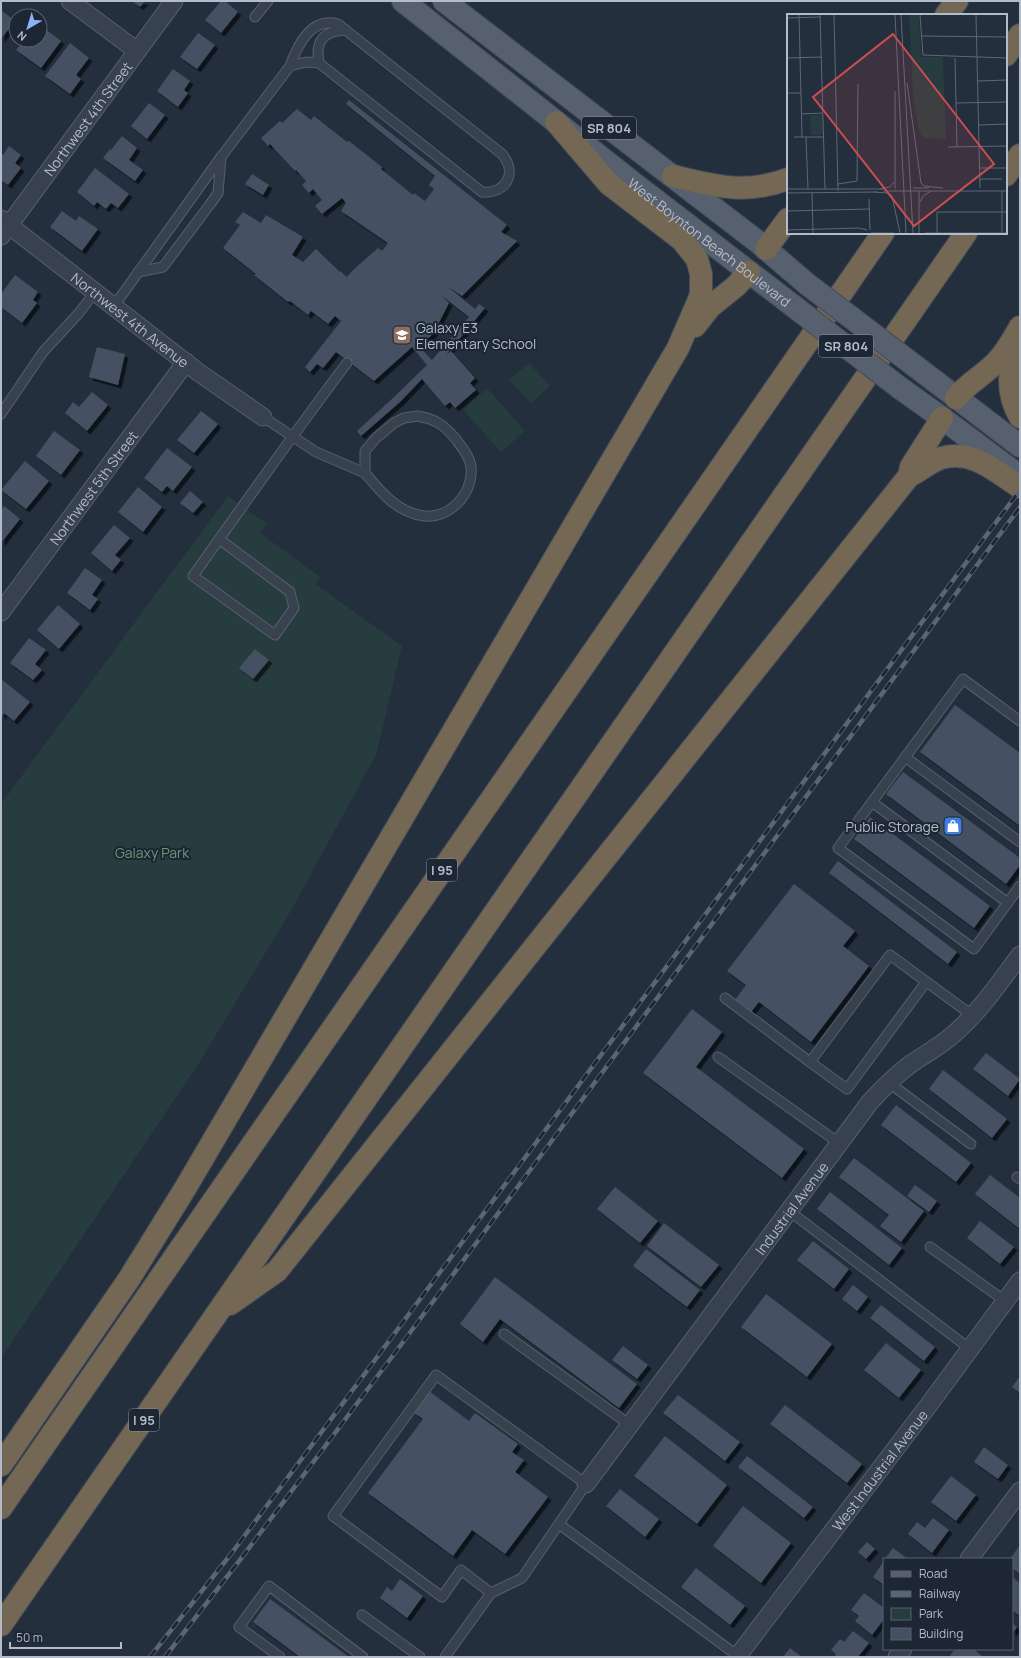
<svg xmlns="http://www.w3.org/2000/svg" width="1021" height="1658" viewBox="0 0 1021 1658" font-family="Manrope,sans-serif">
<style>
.green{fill:#263c3f}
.building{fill:#455162;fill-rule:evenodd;filter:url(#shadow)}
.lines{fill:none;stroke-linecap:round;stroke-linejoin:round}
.service-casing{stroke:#565f6c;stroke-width:11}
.minor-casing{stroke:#565f6c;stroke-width:19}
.primary-casing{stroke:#414a57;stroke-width:24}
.motorway-casing{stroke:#434c59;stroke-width:24}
.service{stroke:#38414e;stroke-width:9}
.minor{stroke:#38414e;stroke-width:17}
.primary{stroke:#56606e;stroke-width:22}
.motorway{stroke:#746855;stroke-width:22}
.rail-casing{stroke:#5a6575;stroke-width:4.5}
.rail{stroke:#1d2633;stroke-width:3;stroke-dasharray:9;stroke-linecap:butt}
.primary-bridge-casing{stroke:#414a57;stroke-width:24;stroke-linecap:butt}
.primary-bridge{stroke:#56606e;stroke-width:22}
.labels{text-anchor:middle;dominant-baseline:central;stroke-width:4;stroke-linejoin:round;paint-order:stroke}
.shield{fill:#1d2633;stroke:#878f9c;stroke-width:1}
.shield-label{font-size:13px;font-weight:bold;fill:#b4bcc9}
.street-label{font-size:14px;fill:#b4bcc9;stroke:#1d2633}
.poi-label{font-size:14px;fill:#b4bcc9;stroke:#1d2633;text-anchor:start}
.park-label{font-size:14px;fill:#6b9a76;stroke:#1d2633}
.inset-road{fill:none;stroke:#5e6776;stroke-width:1}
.view{fill:#ce4d50;fill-opacity:0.15;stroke:#ce4d50;stroke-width:2}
.inset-edge{fill:none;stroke:#b4bcc9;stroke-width:2}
</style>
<defs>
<filter id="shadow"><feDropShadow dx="3.5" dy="3.5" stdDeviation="0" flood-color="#0009"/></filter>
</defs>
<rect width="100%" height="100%" fill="#242f3e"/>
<g class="green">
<polygon points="529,363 550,386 531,403 509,380"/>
<polygon points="487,388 525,431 501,452 463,410"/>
<polygon points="228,496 267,524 260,533 320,577 315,584 402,646 376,755 293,907 199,1063 1,1358 1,804"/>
</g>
<g class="building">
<polygon points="132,1 145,1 140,7"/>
<polygon points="221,1 225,1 238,12 221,33 205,20"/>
<polygon points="1,10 15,21 1,39"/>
<polygon points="40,25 61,41 41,68 16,50 24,40 40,40"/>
<polygon points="198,33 215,45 197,69 180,57"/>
<polygon points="70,43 89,58 76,75 81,79 70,94 45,76"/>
<polygon points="173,69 190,81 184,90 188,93 178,107 157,91"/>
<path d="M349,100L507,225L501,232L517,241L462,296L447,286L475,309L479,304L485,308L446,355L451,351L475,378L470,383L476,390L455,408L450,402L445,406L422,379L400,402L361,436L357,431L393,398L427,365L412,347L374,381L336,352L323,368L317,364L310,372L305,367L341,321L335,316L328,324L311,311L308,315L290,301L288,302L254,275L256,274L223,248L240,225L235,222L243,212L261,223L266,215L303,237L292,255L303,262L316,249L340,272V271L347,277L352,271L378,248L382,251L388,243L341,211L346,203L342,198L322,214L315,206L322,200L313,189L309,193L302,185L306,181L296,170L295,171L270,144L268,146L261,138L280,121L282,123L297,109L311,120L314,116L347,142L349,141L382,167L381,169L413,195L414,193L425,201L434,189L429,185L435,176L346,104ZM441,295L469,317L432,360L419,346L433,334L449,303Z"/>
<polygon points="149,103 165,115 147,139 131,126"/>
<polygon points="122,136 137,148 129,160 143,170 135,181 103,158 110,149 111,150"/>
<polygon points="9,146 21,155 15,163 21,168 8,185 1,180 1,153 3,155"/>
<polygon points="95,168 129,194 118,208 111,203 106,209 97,202 94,206 77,192"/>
<polygon points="252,174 269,185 263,195 245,184"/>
<polygon points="62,211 76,221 79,216 98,229 82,251 50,227"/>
<polygon points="15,275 38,292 33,300 37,303 22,323 1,307 1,294"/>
<polygon points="97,347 125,354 118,385 89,377"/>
<polygon points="92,392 108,405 87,431 65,413 73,402 79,407"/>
<polygon points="201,411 218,424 194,453 177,440"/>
<polygon points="54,431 80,450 61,475 36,456"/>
<polygon points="167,448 192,467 173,491 167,486 162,492 144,478"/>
<polygon points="25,461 49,481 26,509 1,490"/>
<polygon points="138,487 162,507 143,532 118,512"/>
<polygon points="190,491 203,502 193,513 180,503"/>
<polygon points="4,506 20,519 1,543 1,510"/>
<polygon points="114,525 130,538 115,555 121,560 112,571 91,553"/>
<polygon points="85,568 102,580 92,595 98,599 90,610 67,593"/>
<polygon points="58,605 80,624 59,649 37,630"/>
<polygon points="29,638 46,650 35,664 42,670 33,680 10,663"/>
<polygon points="255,649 269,660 253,679 239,668"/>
<polygon points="1,679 30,702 14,721 4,713 1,717"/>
<polygon points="955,705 1020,753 1020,826 920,752"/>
<polygon points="903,772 1020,858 1020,865 1006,884 886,794"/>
<polygon points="870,817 990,906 974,928 854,839"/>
<polygon points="838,861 957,952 948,964 829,873"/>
<polygon points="794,884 855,931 843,946 869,966 811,1042 759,1002 751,1012 735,1000 746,985 727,971"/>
<polygon points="692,1009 722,1032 696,1067 804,1149 782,1178 643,1073"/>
<polygon points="986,1053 1020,1079 1008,1096 973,1069"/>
<polygon points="943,1070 1007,1119 992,1138 929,1089"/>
<polygon points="896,1105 971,1163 956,1182 881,1125"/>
<polygon points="854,1158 924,1211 901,1242 880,1226 889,1215 839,1177"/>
<polygon points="990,1175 1020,1198 1020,1229 975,1194"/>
<polygon points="915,1185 937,1201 929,1212 907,1196"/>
<polygon points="615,1187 658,1221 640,1243 597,1209"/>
<polygon points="830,1192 902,1248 889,1265 817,1209"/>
<polygon points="980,1221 1014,1247 1000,1264 967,1238"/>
<polygon points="664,1223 719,1265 701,1287 647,1246"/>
<polygon points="813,1241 849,1269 834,1289 797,1260"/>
<polygon points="646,1249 700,1290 687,1307 633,1266"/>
<polygon points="495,1277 637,1384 619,1408 500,1319 483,1342 460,1324"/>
<polygon points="853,1285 868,1297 857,1311 842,1299"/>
<polygon points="766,1294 832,1344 807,1377 741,1327"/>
<polygon points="881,1305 935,1347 924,1361 870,1318"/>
<polygon points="886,1343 921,1370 899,1398 864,1370"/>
<polygon points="623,1346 648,1365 637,1379 612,1360"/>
<polygon points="1020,1376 1020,1393 1012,1387"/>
<polygon points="429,1391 469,1421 475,1413 518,1444 512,1452 524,1460 515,1472 548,1497 505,1554 472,1530 453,1556 368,1493 423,1419 413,1412"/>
<polygon points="678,1395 740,1442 725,1461 663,1413"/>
<polygon points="785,1405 862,1464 847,1483 770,1424"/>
<polygon points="665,1436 727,1485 697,1524 634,1476"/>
<polygon points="984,1447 1008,1465 998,1479 974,1462"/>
<polygon points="747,1456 813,1507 804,1518 738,1467"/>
<polygon points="951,1476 976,1495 956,1521 931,1502"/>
<polygon points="620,1489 659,1519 645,1537 606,1506"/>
<polygon points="743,1506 791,1543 761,1583 713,1546"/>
<polygon points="933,1518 949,1530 932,1553 908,1534 917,1522 925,1528"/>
<polygon points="867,1542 875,1549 866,1559 858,1552"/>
<polygon points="1020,1545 1020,1574 1012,1568 1012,1559 1010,1559"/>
<polygon points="893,1548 908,1559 885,1559"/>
<polygon points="884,1561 884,1585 873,1577"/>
<polygon points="696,1568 745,1606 730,1625 681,1587"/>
<polygon points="1012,1577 1020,1583 1020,1616 1012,1610"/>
<polygon points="400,1579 423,1596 407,1618 380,1598 387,1587 392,1591"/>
<polygon points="864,1593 884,1608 884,1619 872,1635 855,1621 859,1616 851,1610"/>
<polygon points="270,1599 349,1657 300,1657 253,1622"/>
<polygon points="1012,1623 1017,1627 1012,1634"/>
<polygon points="853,1631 869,1643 858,1657 834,1657 836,1654 831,1650 840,1639 844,1642"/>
<polygon points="790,1648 802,1657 783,1657"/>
<polygon points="955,1649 973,1649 982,1656 981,1657 949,1657"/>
</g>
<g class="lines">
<g class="service-casing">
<g id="service">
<polyline points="255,17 268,1"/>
<path d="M319,63C315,41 323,31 346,30"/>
<polyline points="138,272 163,267 211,203 218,193 221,157"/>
<path d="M114,306L221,157L290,66C298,44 311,17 338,24L502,154C518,173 506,194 482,192L319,63L306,62L290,66"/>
<polyline points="1,414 43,352 78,314 95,292"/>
<path d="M417,416C435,419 443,424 455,438C461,446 470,456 471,467C474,495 447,522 419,515C395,510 380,491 365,473V451L376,438L394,423L404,418Z"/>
<polyline points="263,417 316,452 365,473"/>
<path d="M219,539L290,592L294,608L275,635L193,576C244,504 294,433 347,363"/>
<polyline points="1020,721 963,679 838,848 974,949 1020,886"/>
<polyline points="905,757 1020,842"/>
<polyline points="872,802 1008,903"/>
<polyline points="725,998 810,1062 890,955 973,1016"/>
<polyline points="718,1057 839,1143"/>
<polyline points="810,1062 847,1089 926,982"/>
<polyline points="888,1082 971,1144"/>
<polyline points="1017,1177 1020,1179"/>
<polyline points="788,1210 970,1349"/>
<polyline points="930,1247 1005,1301"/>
<polyline points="504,1334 630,1425"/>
<polygon points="436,1375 586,1484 522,1578 491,1593 461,1570 442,1597 333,1516"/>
<polyline points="559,1524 738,1656"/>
<polyline points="362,1615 420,1657"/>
<polyline points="280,1657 239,1627 269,1586 363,1657"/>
<polyline points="445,1657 491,1593"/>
</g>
</g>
<g class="minor-casing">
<g id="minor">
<polyline points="70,1 137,51"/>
<path id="s1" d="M1,219L198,372L263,417"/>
<path id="s2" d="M1,236L174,1"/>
<path id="s3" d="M1,612L186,362"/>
<path id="s4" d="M586,1484L870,1102C882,1089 894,1077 908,1066C923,1055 941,1046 955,1033C981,1010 1000,982 1020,955"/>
<polyline points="969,1559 1020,1491"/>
<path id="s5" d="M737,1657L928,1406L1020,1281"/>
<polyline points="897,1657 903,1649"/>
</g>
</g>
<g class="primary-casing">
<g id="primary">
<path id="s6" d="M403,1L637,186L792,305"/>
<polyline points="444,1 758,242 807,284"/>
<polyline points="915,366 1020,446"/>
<polyline points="900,388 942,418 1018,475"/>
</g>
</g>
<g class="motorway-casing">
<g id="motorway">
<polyline points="946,15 957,1"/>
<polyline points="1006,55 1020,35"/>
<polyline points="1006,175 1020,155"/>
<path d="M673,176C715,186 745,195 788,179"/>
<polyline points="766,249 788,219"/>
<polyline points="695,326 710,307 736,286 749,272"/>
<path d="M1019,342C1008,367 1006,393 1020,417"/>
<path d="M956,398C967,384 978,379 991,367C1003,357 1012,341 1020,327"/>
<polyline points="909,476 911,467 942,418"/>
<path d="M230,1304L277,1271L909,476C920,471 929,462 941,458C973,449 996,472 1020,487"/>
<polyline points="1,1465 129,1279 186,1187 678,348 698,302 701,294 701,274 697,259 682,240 609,184 556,122"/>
<polyline points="1,1508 883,233"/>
<polyline points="1,1625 966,233"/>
</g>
</g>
<use href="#service" class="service"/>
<use href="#minor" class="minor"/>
<use href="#primary" class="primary"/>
<use href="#motorway" class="motorway"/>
<g class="rail-casing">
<g id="rail">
<polyline points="150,1657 234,1550 1020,490"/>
<polyline points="165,1657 243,1556 409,1334 1020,507"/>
</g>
</g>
<use href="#rail" class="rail"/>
<g class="primary-bridge-casing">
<g id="primary-bridge">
<polyline points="807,284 915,366"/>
<polyline points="792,305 900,388"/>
</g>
</g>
<use href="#primary-bridge" class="primary-bridge"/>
</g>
<defs>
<g id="school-square" transform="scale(1)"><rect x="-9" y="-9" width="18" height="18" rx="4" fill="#8d6e63" stroke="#1d2633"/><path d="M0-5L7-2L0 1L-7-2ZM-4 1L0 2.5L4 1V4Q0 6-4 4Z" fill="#fff"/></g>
<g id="shop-square" transform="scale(1)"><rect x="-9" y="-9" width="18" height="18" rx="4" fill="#3f7fe0" stroke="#1d2633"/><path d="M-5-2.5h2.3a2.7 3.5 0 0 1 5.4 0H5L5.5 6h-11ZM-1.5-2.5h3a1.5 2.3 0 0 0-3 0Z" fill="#fff"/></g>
</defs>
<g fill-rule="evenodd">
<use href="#school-square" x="402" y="335"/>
<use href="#shop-square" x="953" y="826"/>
</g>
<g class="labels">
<g class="shield">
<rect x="582" y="117" width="54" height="22" rx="3"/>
<rect x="819" y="335" width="54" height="22" rx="3"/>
<rect x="427" y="859" width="30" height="22" rx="3"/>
<rect x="129" y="1409" width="30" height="22" rx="3"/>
</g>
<g class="shield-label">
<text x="609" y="128">SR 804</text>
<text x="846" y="346">SR 804</text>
<text x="442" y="870">I 95</text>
<text x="144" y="1420">I 95</text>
</g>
<g class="street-label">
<text stroke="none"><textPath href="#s2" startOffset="146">Northwest 4th Street</textPath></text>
<text stroke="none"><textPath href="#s6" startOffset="390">West Boynton Beach Boulevard</textPath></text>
<text stroke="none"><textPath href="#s1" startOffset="164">Northwest 4th Avenue</textPath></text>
<text stroke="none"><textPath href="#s3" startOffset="155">Northwest 5th Street</textPath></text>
<text stroke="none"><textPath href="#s4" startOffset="344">Industrial Avenue</textPath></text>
<text stroke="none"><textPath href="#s5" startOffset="235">West Industrial Avenue</textPath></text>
</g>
<g class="poi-label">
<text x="416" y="327">Galaxy E3<tspan x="416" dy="16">Elementary School</tspan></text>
<text x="939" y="826" text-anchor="end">Public Storage</text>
</g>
<g class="park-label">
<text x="152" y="852">Galaxy Park</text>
</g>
</g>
<g transform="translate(787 14)">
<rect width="220" height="220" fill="#242f3e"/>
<path d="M122,1H132L134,43H156L159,125L136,124L131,114L126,79ZM23,101H35L36,118L33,121H24Z" fill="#263c3f"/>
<path class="inset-road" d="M12,1L15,123M33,1L38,175M47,1L51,177M108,1L119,219M114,1L126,219M133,1L136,41L220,44M189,1L193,174M0,4L33,3M134,22L220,23M0,44L35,43M168,44L170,133M191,67L220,66M120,69L134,169L137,172L156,174M108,77V175M0,79H14M169,89L220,88M14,100L36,99M192,111L220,110M7,123H37M19,123L21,175M161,133L220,132M193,154H220M193,165H215M51,170L70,167L71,70M126,174H142M0,175H96M93,175L103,173L107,168M96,177H220M132,177V219M87,178L100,179L105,182L113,219M0,179L90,178M25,179L26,219M82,185L83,216M133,188L136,182L144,177M0,197L83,195M0,216L72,214L80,216M84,219H107M138,219H220M150,219V198H220M215,219V177"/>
<path class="view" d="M106,20L207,150L127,212L26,83Z"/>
<rect width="220" height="220" class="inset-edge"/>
</g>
<rect width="1021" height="1658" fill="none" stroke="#b4bcc9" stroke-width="4"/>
<rect x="883" y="1558" width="130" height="92" fill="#1d2633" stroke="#59626f"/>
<rect x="891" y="1571" width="20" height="6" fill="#56606e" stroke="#59626f"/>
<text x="919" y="1578" font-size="12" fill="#b4bcc9">Road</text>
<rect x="891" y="1591" width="20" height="6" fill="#5a6575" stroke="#59626f"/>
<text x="919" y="1598" font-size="12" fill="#b4bcc9">Railway</text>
<rect x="891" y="1608" width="20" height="12" fill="#263c3f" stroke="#59626f"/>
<text x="919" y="1618" font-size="12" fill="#b4bcc9">Park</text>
<rect x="891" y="1628" width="20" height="12" fill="#455162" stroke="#59626f"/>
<text x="919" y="1638" font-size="12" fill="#b4bcc9">Building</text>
<g transform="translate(28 28) rotate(218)"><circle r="19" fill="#1d2633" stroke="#59626f"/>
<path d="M0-3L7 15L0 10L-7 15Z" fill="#8ab4f8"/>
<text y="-6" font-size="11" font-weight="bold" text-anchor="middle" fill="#b4bcc9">N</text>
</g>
<path d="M10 1642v6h111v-6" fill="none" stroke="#b4bcc9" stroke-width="2"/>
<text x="16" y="1642" font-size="12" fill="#b4bcc9" stroke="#1d2633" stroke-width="3" paint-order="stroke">50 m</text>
</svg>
